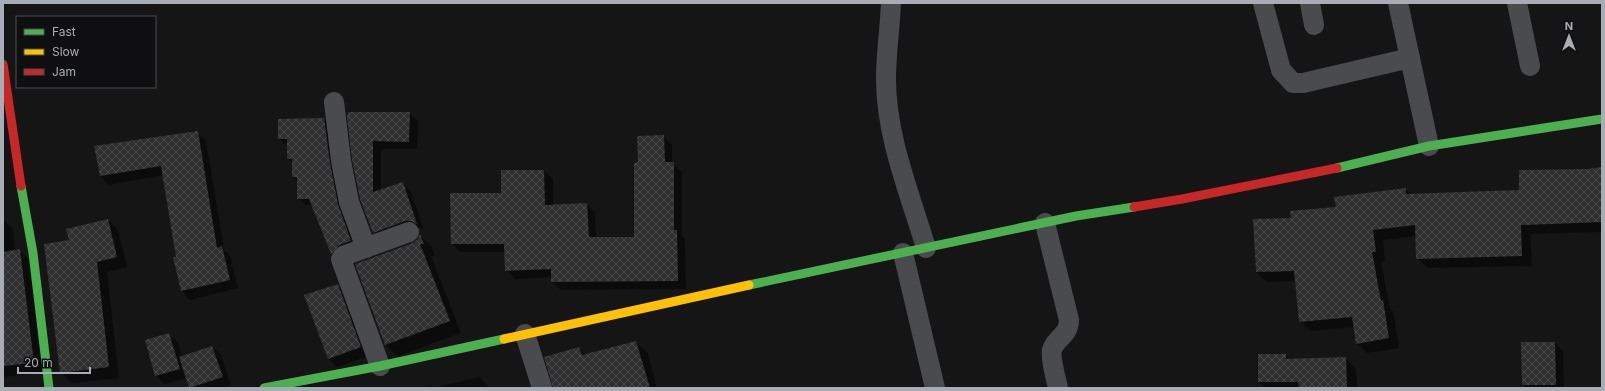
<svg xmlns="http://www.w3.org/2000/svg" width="1605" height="391" viewBox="0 0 1605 391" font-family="Inter,sans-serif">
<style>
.shadow{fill:#0007}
.building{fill:url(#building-cross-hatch)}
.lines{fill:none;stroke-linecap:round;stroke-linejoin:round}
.street{stroke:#4a4b4e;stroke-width:20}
.fast{stroke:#4caf50;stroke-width:9}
.slow{stroke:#ffc107;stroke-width:9}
.jam{stroke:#c62828;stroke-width:9}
</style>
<defs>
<pattern id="building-cross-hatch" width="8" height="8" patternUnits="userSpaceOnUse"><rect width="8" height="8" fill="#2f2f30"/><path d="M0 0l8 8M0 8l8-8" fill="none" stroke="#4a4a4c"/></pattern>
</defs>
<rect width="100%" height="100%" fill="#151515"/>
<g class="shadow">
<polygon points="409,113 418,121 417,149 381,149 381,191 402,183 411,192 424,230 420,228 414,229 382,241 374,232 348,118"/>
<polygon points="324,119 331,126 357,248 338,260 332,254 313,205 305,205 298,198 298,182 293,177 293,163 288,158 288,145 286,145 279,138"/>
<polygon points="197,132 206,141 224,250 230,256 238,288 190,300 182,291 174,258 177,258 163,175 109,185 100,176"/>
<polygon points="663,136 672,144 672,163 682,172 682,236 685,240 686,289 561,290 552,282 552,277 515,279 506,270 505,252 460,252 452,244 502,194 502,171 544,171 553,179 553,206 587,204 595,213 596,238 635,238 639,163"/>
<polygon points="1602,167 1602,232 1530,234 1532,266 1427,268 1417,258 1416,236 1383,240 1385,261 1381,262 1390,309 1393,311 1399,348 1367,353 1357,343 1354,327 1310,331 1300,321 1296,281 1267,282 1256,272 1254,220 1292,218 1337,208 1405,189 1412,195 1520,191 1588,170"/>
<polygon points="3,219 13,229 15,250 19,250 29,260 43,373 3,377"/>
<polygon points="108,220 118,230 127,267 107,272 119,378 71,383 61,372 70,240"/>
<polygon points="421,236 432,247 435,256 431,256 461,333 398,356 386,345 356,264 413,244 419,240"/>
<polygon points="337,285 346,293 369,356 337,367 329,359"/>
<polygon points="169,334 178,343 182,357 212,347 221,355 231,385 222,388 191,388 187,378 164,384 156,375"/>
<polygon points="636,342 648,353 657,388 554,388 579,348 586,355"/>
<polygon points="1555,343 1563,351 1564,388 1526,388 1523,384"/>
<polygon points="1286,355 1290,360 1345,358 1356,369 1357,388 1266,388 1259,382"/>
<polygon points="479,377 490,388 420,388 430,385 433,388"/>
</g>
<g class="building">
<polygon points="348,112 410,112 409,142 373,141 373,192 403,182 417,224 411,221 405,221 373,233 360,199 352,159 347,118"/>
<polygon points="324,118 330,163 338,204 351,241 339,245 331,254 309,199 297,199 297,177 292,177 292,159 287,159 287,139 278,139 278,119"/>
<polygon points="198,131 217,248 222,246 230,280 181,291 173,257 176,257 161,166 100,176 94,146"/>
<polygon points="664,135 665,162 674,162 674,230 677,230 678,281 551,282 551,269 505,271 504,244 451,244 450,193 501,193 501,170 544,170 545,205 587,203 589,237 634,237 634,163 638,162 637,136"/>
<polygon points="1602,167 1602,222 1521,225 1522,256 1416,259 1415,225 1373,230 1376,252 1372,252 1381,301 1383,300 1389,338 1356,344 1352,317 1299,322 1294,271 1256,272 1253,219 1291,218 1290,211 1336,207 1334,197 1406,188 1406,194 1519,190 1519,170 1588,169"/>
<polygon points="108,219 117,257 97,262 109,367 60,373 44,244 69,240 66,229"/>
<polygon points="420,234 424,244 420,244 450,321 385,345 355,264 413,243 418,239"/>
<polygon points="20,249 34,363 3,366 3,252"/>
<polygon points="338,284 361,347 328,359 304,295"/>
<polygon points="169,333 180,369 155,376 145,340"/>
<polygon points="636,341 650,388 553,388 544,357 579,347 582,355"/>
<polygon points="1521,342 1555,342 1556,385 1522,385"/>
<polygon points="212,346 223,377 189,388 179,357"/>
<polygon points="1258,354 1286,354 1286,359 1346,357 1347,388 1299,388 1298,382 1258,382"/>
</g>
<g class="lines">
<g class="street">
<path d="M891,3C890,28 886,54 886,79C886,137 910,194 926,248"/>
<polyline points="1263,3 1281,70 1293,83 1303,83 1410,58"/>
<polyline points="1310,3 1314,25"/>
<polyline points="1398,3 1429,146"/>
<polyline points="1517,3 1530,66"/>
<polyline points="334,102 341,161 349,202 366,248"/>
<path d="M1045,223L1069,320C1069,336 1055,338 1052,350C1050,359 1056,378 1058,388"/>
<polyline points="903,253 935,388"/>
<polyline points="525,334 542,388"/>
<polyline points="380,366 341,259 343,256 409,232"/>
</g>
<g class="fast">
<polyline points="1337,168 1429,146 1602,119"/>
<polyline points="21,186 33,253 49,388"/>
<polyline points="749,285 1076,216 1134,207"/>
<polyline points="264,388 380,366 504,339"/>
</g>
<polyline class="slow" points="504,339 749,285"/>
<g class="jam">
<polyline points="3,64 21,186"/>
<polyline points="1134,207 1182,199 1337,168"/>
</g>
</g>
<rect width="1605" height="391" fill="none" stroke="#a8acb4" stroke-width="8"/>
<rect x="16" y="16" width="140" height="72" fill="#0f0f11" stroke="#4c4e52"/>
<rect x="24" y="29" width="20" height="6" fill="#4caf50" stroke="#4c4e52"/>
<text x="52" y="36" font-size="12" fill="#a8acb4">Fast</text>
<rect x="24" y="49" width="20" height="6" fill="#ffc107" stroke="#4c4e52"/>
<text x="52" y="56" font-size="12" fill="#a8acb4">Slow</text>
<rect x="24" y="69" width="20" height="6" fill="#c62828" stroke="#4c4e52"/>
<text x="52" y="76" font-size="12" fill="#a8acb4">Jam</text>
<g transform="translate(1569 36)" stroke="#0f0f11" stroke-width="3" paint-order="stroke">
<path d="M0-3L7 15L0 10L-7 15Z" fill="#a8acb4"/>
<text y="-6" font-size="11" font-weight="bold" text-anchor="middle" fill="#a8acb4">N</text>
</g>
<path d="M18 367v6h72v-6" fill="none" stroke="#a8acb4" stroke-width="2"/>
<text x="24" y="367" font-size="12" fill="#a8acb4" stroke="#0f0f11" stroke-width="3" paint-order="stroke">20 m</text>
</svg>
